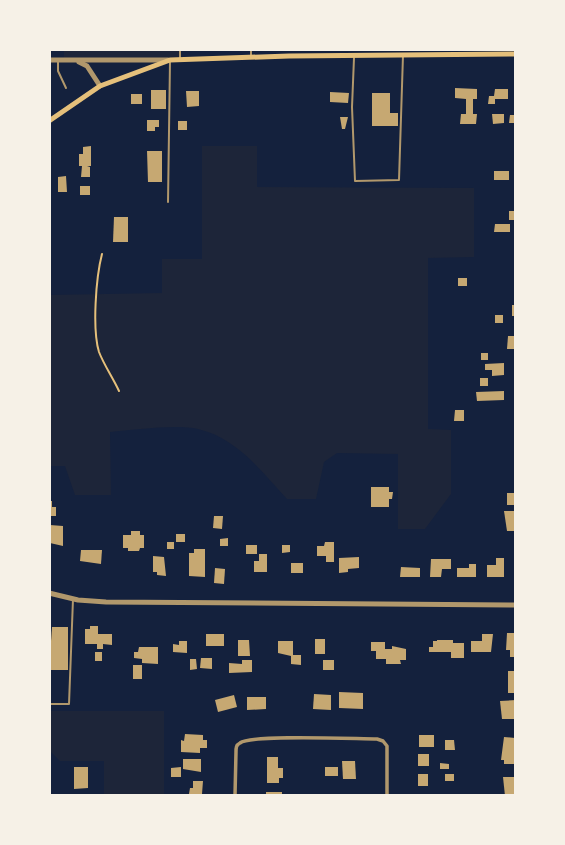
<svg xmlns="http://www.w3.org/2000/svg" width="565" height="845" viewBox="0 0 565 845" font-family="Inter,sans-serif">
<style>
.green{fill:#1d2539}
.building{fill:#c6a872}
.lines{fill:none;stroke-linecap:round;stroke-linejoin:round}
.path{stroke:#e5c07b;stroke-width:2}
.service{stroke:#b1986c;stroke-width:2}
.minor{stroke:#b1986c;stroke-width:3.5}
.tertiary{stroke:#b1986c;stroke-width:5}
.secondary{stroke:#e5c07b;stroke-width:5}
</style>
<rect width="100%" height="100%" fill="#14213d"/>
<g class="green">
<polygon points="64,49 180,49 180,59 64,60"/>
<path d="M202,146H257V187L474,188V257L428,258V429L451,430V494L425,529H398V454L337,453L324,462L316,499H287C261,471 237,438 198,429C175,424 134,430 110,432L111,495H75L65,466H49V295L162,293V259H202Z"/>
<polygon points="49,711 164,711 164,796 104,796 104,761 60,761 49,750"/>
</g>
<g class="building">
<polygon points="455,88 477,89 477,99 473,99 473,114 477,114 476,124 460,124 461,114 466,114 466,99 455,98"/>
<polygon points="495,89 508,89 508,99 495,99 495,104 488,104 489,96 494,96"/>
<rect x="151" y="90" width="15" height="19"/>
<polygon points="186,91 199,91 199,106 187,107"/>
<polygon points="330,92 349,93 348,103 330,102"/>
<polygon points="372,93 390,93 390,113 398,113 398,126 372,126"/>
<rect x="131" y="94" width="11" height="10"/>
<polygon points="492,114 504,114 504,123 493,124"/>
<polygon points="510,115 516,115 516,123 509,123"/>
<polygon points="340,117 348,117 345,129 342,129"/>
<polygon points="147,120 159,120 159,127 155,127 155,131 147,131"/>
<rect x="178" y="121" width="9" height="9"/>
<polygon points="91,146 91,166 87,166 90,167 90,177 81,177 82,166 79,166 79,154 83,154 83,147"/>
<polygon points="147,151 162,151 162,182 148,182"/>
<rect x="494" y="171" width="15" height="9"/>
<polygon points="66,176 67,192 58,192 58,177"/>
<rect x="80" y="186" width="10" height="9"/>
<rect x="509" y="211" width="7" height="9"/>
<polygon points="114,217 128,217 128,242 113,242"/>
<polygon points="495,224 510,224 510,232 494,232"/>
<rect x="458" y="278" width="9" height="8"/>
<rect x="512" y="305" width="4" height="11"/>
<rect x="495" y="315" width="8" height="8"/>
<polygon points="508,336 516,336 516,349 507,349"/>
<rect x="481" y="353" width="7" height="7"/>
<polygon points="504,363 504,375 492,376 492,370 485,370 485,364"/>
<rect x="480" y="378" width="8" height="8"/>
<polygon points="504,391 504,400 477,401 476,392"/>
<polygon points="455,410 464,410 464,421 454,421"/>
<polygon points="371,487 389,487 389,492 393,492 392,499 389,499 389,507 371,507"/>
<rect x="507" y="493" width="9" height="12"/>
<polygon points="49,501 52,501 52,507 56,507 56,516 49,516"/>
<polygon points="504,511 516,511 516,531 507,531"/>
<polygon points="214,516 223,516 222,529 213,528"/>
<polygon points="50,525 63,526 63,546 50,543"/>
<polygon points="131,531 140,531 140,535 144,535 144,548 140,548 139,551 128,551 128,548 123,548 123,535 131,535"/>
<rect x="176" y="534" width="9" height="8"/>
<polygon points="228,538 228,546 220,546 220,539"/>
<rect x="167" y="542" width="7" height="7"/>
<polygon points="325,542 334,542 334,562 326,562 326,556 317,556 317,546 324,546"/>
<rect x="246" y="545" width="11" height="9"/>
<polygon points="282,545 290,545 290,552 282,553"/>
<polygon points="194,549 205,549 205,577 189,576 189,553 194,553"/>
<polygon points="81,550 102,550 101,564 80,561"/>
<polygon points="259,554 267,554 267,572 254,572 254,561 259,561"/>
<polygon points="153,556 164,557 166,576 157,575 157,572 153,572"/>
<polygon points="359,557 359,568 348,569 348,572 339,573 339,558"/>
<polygon points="496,558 504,558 504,577 487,577 487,565 496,565"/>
<polygon points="431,559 451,559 451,569 442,569 441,577 430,577"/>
<rect x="291" y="563" width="12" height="10"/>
<polygon points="469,564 476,564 476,577 457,577 457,568 469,568"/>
<polygon points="401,567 420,568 420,577 400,577"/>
<polygon points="215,568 225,569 224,584 214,583"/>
<polygon points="90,626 98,626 98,634 112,634 112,645 103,644 103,649 97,649 97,644 85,644 85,629 90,629"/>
<polygon points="52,627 68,627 68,670 49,670"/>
<polygon points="507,633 516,633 516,657 510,657 510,650 506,650"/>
<rect x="206" y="634" width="18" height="12"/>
<polygon points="482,634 493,634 491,652 471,652 471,641 482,641"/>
<rect x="315" y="639" width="10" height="15"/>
<polygon points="238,640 249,640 250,656 238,656"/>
<polygon points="437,640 453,640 453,643 464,643 464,658 451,658 451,652 429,652 429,647 433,647 433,641 437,641"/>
<polygon points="179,641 187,641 187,653 173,652 173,644 179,645"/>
<polygon points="278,641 293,641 293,655 301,655 301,665 291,664 291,656 278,653"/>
<polygon points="371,642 385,642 385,649 392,649 392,646 406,649 406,660 400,660 401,664 386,664 386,659 376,659 376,651 371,651"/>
<polygon points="139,647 158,647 158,664 142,663 142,659 134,658 134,652 138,652"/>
<rect x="95" y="652" width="7" height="9"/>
<polygon points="201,658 212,658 212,669 200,668"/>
<polygon points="190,659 196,659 197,669 190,670"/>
<polygon points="242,660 252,660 252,672 229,673 229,663 242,664"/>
<rect x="323" y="660" width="11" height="10"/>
<rect x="133" y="665" width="9" height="14"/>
<rect x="508" y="671" width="8" height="22"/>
<polygon points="339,692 363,693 363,709 339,708"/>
<polygon points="314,694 331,695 331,710 313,709"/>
<polygon points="234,695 237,707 218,712 215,700"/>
<polygon points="247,697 266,697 266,709 247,710"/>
<polygon points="516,700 516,719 502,719 500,701"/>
<polygon points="185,734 203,735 203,740 207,740 207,748 200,748 200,753 181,752 181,740 184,741"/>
<rect x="419" y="735" width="15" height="12"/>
<polygon points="504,737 515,738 516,764 504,764 504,760 501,760"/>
<polygon points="445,740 454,740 455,750 445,750"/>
<rect x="418" y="754" width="11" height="12"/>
<polygon points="267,757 278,757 278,768 283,768 283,778 279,778 279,783 267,783"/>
<polygon points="183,759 201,759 201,772 183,769"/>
<polygon points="342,761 355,761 356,779 343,779"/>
<polygon points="440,763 449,764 449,769 440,769"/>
<polygon points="74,767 88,767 88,788 74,789"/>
<polygon points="181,767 181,777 171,777 171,768"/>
<rect x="325" y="767" width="13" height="9"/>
<rect x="418" y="774" width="10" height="12"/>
<rect x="445" y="774" width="9" height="7"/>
<polygon points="503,777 516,777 516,796 505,796"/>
<polygon points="193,781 203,781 202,794 189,794 190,788 193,788"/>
<rect x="266" y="792" width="16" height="4"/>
</g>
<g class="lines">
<path class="path" d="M102,254C96,277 92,329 99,352C104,365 113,378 119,391"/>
<g class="service">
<polyline points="251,49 251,56"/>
<polyline points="180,58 180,49"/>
<polyline points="354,58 352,107 355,181 399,180 403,55"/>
<polyline points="58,61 58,71 66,88"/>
<polyline points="168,202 170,61"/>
<polyline points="49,704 69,704 73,599"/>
</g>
<path class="minor" d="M235,796L236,752C236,748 236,745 240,743C252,734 356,739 377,739L383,741L387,746V796"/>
<g class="tertiary">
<polyline points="49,60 168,60"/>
<polyline points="79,62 87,66 100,86"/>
<polyline points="49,593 78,600 106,602 516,605"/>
</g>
<polyline class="secondary" points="49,121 100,86 170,60 289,56 516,54"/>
</g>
<rect width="565" height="845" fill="none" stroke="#f6f1e7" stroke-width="102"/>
</svg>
